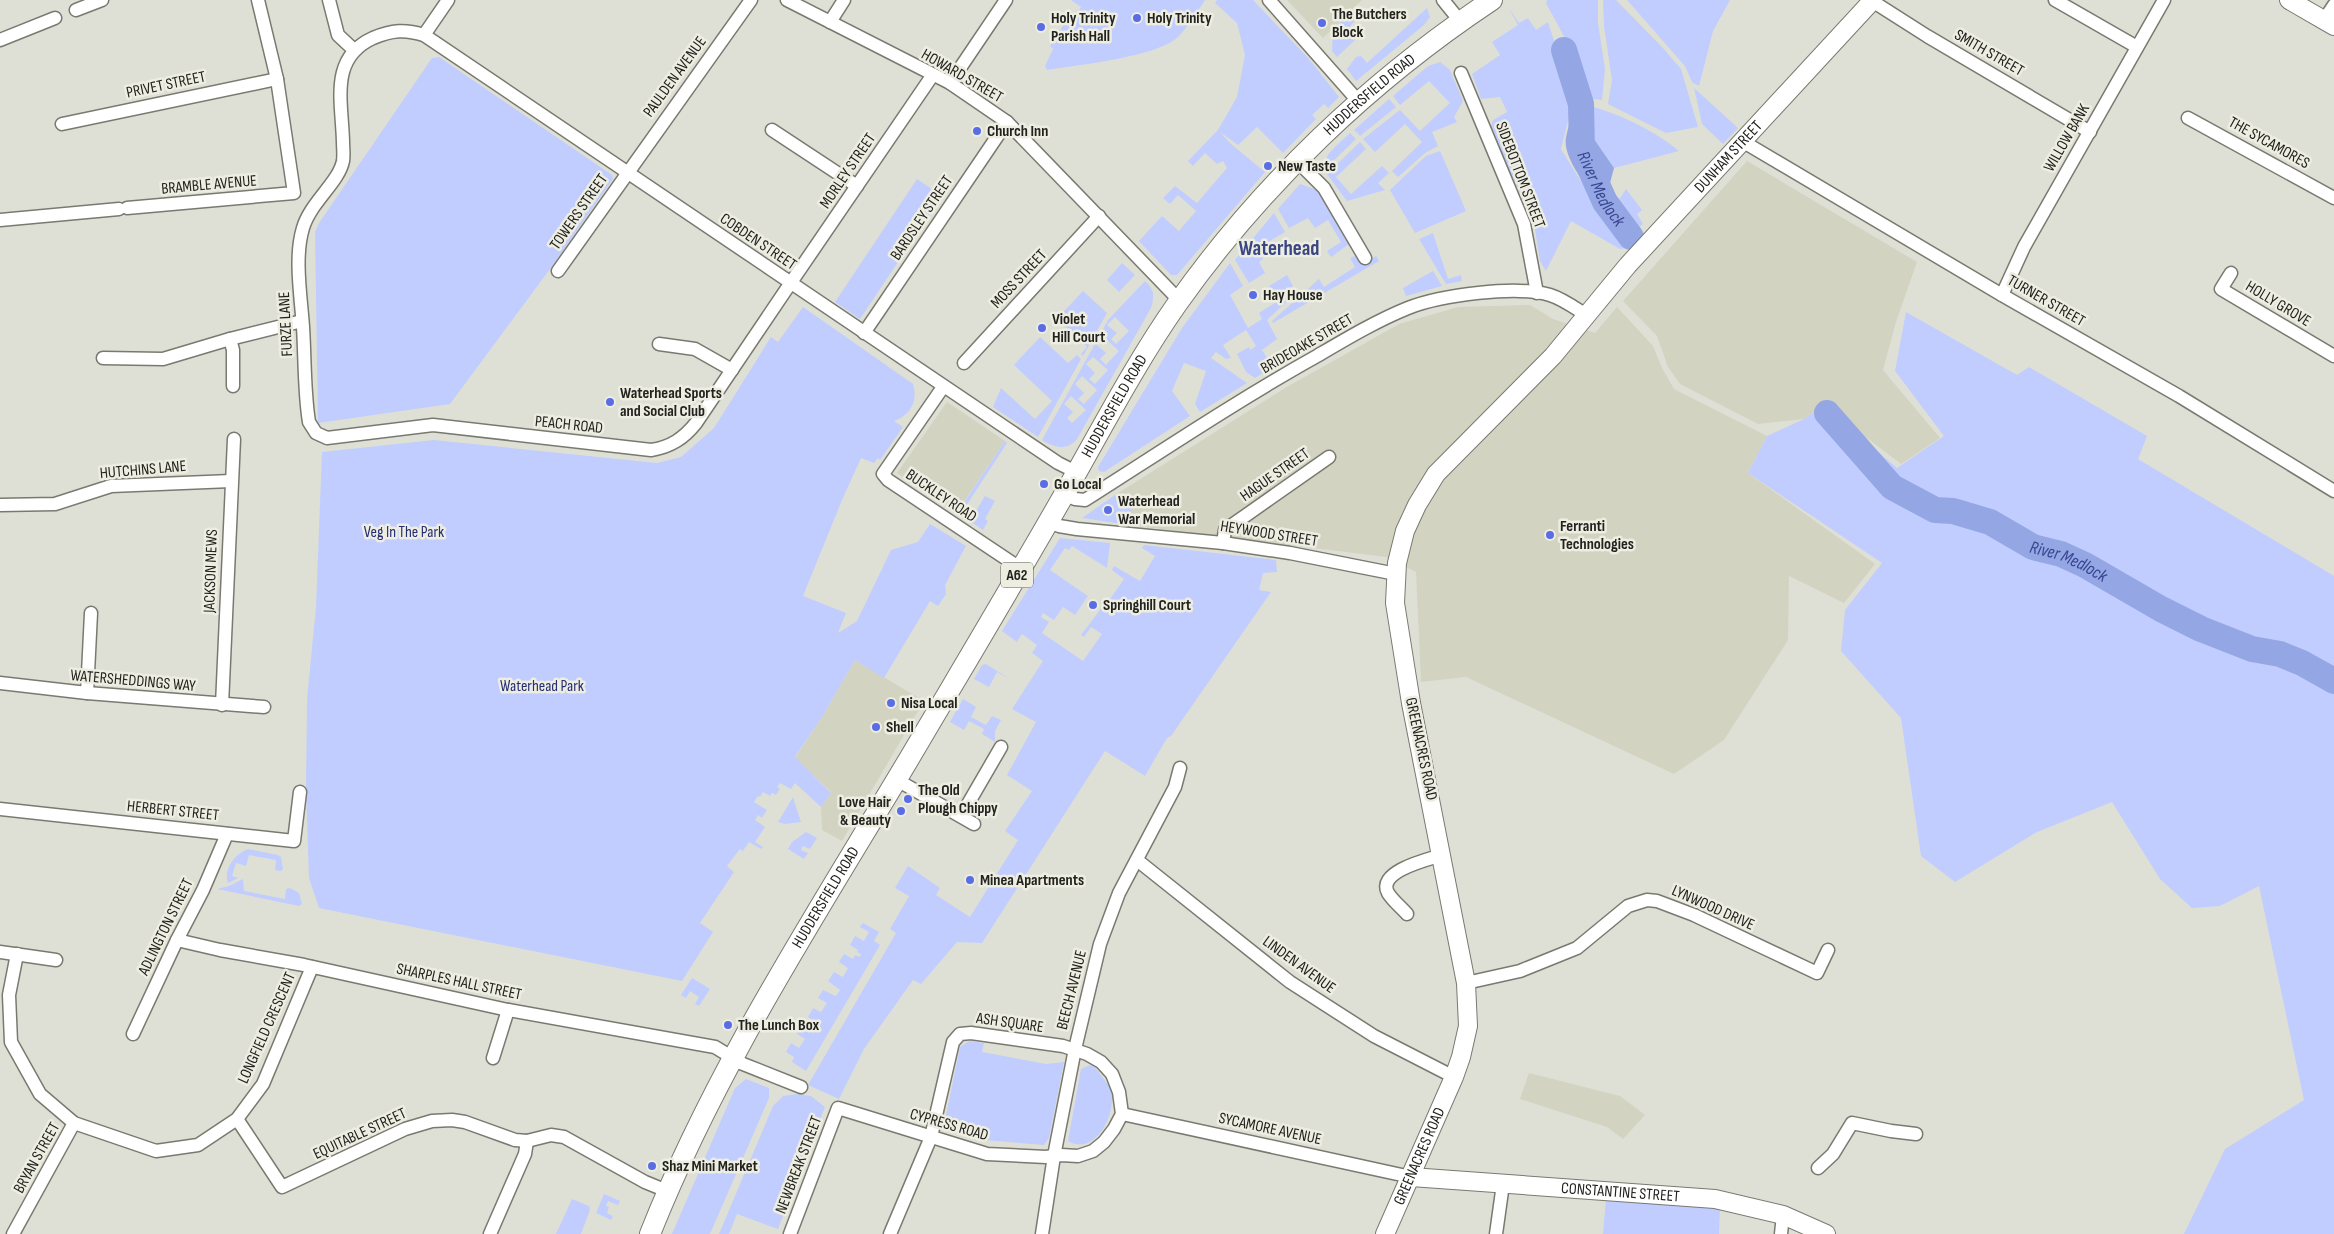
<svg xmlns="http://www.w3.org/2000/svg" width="2334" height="1234" viewBox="0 0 2334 1234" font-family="'Sofia Sans Condensed',sans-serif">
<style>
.built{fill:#d2d3c1}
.green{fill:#c0cdfe;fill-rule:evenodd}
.water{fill:#95a6e4}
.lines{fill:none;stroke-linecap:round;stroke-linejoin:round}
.river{stroke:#95a6e4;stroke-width:26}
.street-casing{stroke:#797970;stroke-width:15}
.secondary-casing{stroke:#797970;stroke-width:20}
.primary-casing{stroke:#797970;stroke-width:22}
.street{stroke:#fff;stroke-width:12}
.secondary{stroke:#fff;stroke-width:18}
.primary{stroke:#fff;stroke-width:20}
.poi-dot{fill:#5a6de4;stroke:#edede2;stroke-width:2}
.labels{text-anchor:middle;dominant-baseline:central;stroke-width:5;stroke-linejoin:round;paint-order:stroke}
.shield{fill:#edede2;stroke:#5f5f59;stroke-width:1}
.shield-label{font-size:15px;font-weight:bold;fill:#22221e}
.poi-label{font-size:16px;font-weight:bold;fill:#22221e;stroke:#edede2;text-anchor:start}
.street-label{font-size:16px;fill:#22221e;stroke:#edede2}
.park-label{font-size:16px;fill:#242c74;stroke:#edede2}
.water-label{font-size:18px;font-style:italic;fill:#394691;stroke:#edede2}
.district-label{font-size:21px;font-weight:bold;fill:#3a4581;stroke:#edede2}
</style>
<rect width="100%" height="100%" fill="#dfe0d5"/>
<g class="built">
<polygon points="1287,0 1362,0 1323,38"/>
<polygon points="1747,161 1917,262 1896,322 1883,370 1940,438 1901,464 1824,405 1804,419 1758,424 1680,384 1668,367 1657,336 1623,301"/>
<polygon points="1530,305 1553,319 1595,333 1617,307 1653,346 1662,368 1674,389 1767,436 1748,473 1875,564 1844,603 1789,576 1788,640 1724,740 1674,774 1466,677 1421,682 1416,572 1386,557 1130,525 1132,507 1115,495 1285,388 1399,324 1458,307"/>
<polygon points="947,402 1005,441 957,512 897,473"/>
<polygon points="855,660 924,701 842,841 822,830 821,807 831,792 795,758 822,717"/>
<polygon points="1529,1073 1620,1096 1645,1115 1623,1139 1607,1127 1520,1099"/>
</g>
<g class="green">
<path d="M1071,0H1205C1197,12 1188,27 1178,37C1157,57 1077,65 1047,70L1045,66L1053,49L1050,46L1066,21L1077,18L1076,16L1081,7Z"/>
<polygon points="1217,0 1253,0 1309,59 1339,97 1328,108 1324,104 1312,115 1316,119 1283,153 1257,127 1238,145 1220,132 1231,144 1265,172 1177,275 1171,275 1139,241 1162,216 1179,231 1196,211 1178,195 1170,204 1163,198 1175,186 1197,203 1227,168 1223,161 1217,164 1205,153 1193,166 1188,161 1218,130 1237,97 1245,55 1237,23 1215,3"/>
<polygon points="1547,0 1598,0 1598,23 1605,69 1602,100 1586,98 1575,57 1546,3"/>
<polygon points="1603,0 1616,0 1662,47 1681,69 1698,127 1666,133 1608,104 1612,80 1604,26"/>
<polygon points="1627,0 1730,0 1713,31 1699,86 1692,82 1685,66"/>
<polygon points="1508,7 1519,23 1528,18 1536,30 1548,22 1573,100 1561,149 1592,199 1629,242 1625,248 1620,249 1571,221 1546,271 1540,261 1534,223 1490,129 1493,120 1507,112 1500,97 1481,99 1472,74 1500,55 1492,42 1518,25"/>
<polygon points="1427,8 1430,17 1424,25 1356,81 1347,69 1356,57 1361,56 1367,63"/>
<polygon points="1364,10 1346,31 1355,37 1355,40 1337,57 1332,51 1333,29 1349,13"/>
<polygon points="439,57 612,175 613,179 550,269 450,404 318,423 315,232 319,223 432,58"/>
<polygon points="1440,62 1450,70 1463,101 1454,117 1457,122 1432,132 1438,146 1425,153 1398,177 1392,171 1422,142 1405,124 1375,152 1363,139 1400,110 1420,131 1450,103 1429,81 1400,105 1393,96 1428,66"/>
<polygon points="1694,88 1738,128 1723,144 1702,124"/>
<polygon points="1389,99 1396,107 1360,136 1354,130"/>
<path d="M1587,105C1620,114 1652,129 1679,151L1614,168L1583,123Z"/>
<path d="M1350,133L1356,139L1324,170C1321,156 1341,142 1350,133Z"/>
<polygon points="1360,142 1366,149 1336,177 1351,194 1382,166 1389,173 1378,183 1385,190 1347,201 1327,174"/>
<polygon points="1440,151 1466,211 1415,233 1390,190 1426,156"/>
<polygon points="917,179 942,196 860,319 835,302"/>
<polygon points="1300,184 1317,190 1348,240 1349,244 1331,257 1327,251 1341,242 1328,220 1315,228 1308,218 1289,228 1278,209"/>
<polygon points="1626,189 1642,210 1637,214 1643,224 1631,234 1613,209"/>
<polygon points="1274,213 1285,232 1268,242 1272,249 1261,255 1263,259 1259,262 1265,273 1249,283 1235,260"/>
<polygon points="1433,233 1448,279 1461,275 1462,281 1446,284 1419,239"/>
<polygon points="1355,256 1362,264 1376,256 1379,261 1273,323 1272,321 1319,279 1324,287 1355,267 1350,258"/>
<polygon points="1122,263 1135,275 1119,292 1107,280"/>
<polygon points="1230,263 1243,286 1230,295 1248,328 1262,319 1259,313 1297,289 1298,291 1267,320 1277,339 1262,350 1273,367 1255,378 1246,372 1237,354 1249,347 1250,350 1256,346 1246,330 1223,345 1231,358 1226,359 1216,352 1211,358 1247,383 1200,412 1195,404 1206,371 1184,363 1172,391 1190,416 1104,472 1099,471 1098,467 1182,328"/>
<polygon points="1433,271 1442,286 1406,296 1403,288"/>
<polygon points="1287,275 1293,286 1276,297 1269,286"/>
<path d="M1145,281C1154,289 1155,296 1151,308L1077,439C1067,451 1055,448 1042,440L1108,320ZM1115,317L1129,331L1116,344L1111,339L1117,333L1107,325ZM1104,337L1119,351L1106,365L1100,359L1106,353L1097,345ZM1093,357L1108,370L1095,384L1089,379L1095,373L1086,364ZM1082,376L1097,390L1084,404L1078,399L1084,393L1075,384ZM1071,396L1086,410L1072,423L1067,418L1073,412L1064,404Z"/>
<polygon points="1083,291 1107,313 1083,356 1081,354 1087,347 1057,319"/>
<path d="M803,307L913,384C918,401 911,415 894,421L903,427L880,460L878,458L874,463L861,458L842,500L803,596L846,613L838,633L857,621L891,550L918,542L930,524L966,546L945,585L946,594L938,606L930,601L884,678L855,660L822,717L795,757L831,793L821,807L795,783L791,789L780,783L777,787L780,789L776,795L772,793L770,796L763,792L760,797L758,796L754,802L767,810L762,818L758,815L755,820L765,827L755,842L763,847L761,849L749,842L743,851L740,849L727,866L734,872L700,923L713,932L682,981L319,908L309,878L306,790L307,699L316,607L322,452L434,440L657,463L681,457L714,428L771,337L778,342Z"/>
<polygon points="1906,312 2017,375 2029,367 2147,436 2138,459 2334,576 2334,1234 2184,1234 2225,1149 2304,1100 2259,886 2220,906 2192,908 2160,879 2112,802 2037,832 1955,882 1921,856 1901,718 1841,651 1845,610 1882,563 1748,473 1767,436 1804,419 1824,405 1897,468 1944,436 1895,371"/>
<polygon points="1040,337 1068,363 1077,355 1081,359 1038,437 993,407 1001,388 1035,419 1052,401 1014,365"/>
<polygon points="1005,441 1007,443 960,515 957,513"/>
<polygon points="1115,495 1132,507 1130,525 1082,518"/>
<polygon points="985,496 995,501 985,519 988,521 983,530 970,521"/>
<polygon points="1060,538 1110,543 1107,568 1072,546 1069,550 1065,548 1050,570 1088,596 1075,615 1063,607 1054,620 1043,613 1041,617 1049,622 1042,633 1083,661 1102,634 1091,627 1084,637 1081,635 1106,602 1108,602 1124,579 1112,570 1114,566 1140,581 1155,556 1142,548 1144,545 1276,560 1277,572 1263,573 1259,590 1271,592 1171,736 1167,738 1145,776 1105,751 982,943 957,942 921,984 913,980 864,1049 839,1099 808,1085 896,933 890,929 909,896 895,888 908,866 940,888 936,895 970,917 1018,840 1005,831 1032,791 1007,775 1036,722 1012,709 1043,661 1032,653 1037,645 1022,634 1017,642 1002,631"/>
<polygon points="986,664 1013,681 997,672 989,687 974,679 982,665"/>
<polygon points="963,699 976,707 971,717 986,725 992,716 1001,720 995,731 995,742 982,734 984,729 969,721 964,730 950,722"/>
<polygon points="793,797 801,822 785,824 778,822"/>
<polygon points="806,832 817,838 810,849 803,846 801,850 808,853 804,859 788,849 792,842"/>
<path d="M248,849L278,855L281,857L283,869L281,871L275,870L276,860L249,855L246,866L236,863L232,876L238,878L228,883C223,869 235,854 248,849Z"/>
<polygon points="243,879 244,891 285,899 286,889 290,888 299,893 302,904 299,906 217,889 229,886"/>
<polygon points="863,923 879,932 874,941 880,945 806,1071 792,1062 794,1057 786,1052 791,1043 799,1048 805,1039 797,1034 802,1025 810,1030 815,1022 808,1017 813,1008 821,1012 827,1003 818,998 823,990 836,996 840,990 828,981 834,972 843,977 848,968 839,962 844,954 853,959 855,955 860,957 861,954 857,952 858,950 850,945 855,936 864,941 869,932 860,927"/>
<polygon points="692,978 710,989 699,1006 695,1004 699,997 690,991 686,998 681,995"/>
<polygon points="969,1041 984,1043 982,1052 1046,1064 1064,1062 1049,1138 1044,1145 984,1140 944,1125 960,1047"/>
<path d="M1090,1065C1096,1067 1099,1073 1103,1078C1105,1081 1108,1084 1110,1088C1119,1110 1096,1158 1068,1141L1081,1069Z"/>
<polygon points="746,1079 769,1088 769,1098 710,1234 672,1234 735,1088"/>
<polygon points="798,1094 811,1096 825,1107 778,1229 737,1214 729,1234 719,1234 773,1106 783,1096"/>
<polygon points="604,1194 620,1201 618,1205 608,1201 606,1206 609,1207 607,1213 613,1216 611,1220 596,1213"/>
<polygon points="572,1199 589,1206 590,1210 581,1234 556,1234"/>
<polygon points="1606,1200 1720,1206 1719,1234 1603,1234"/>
</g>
<path class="water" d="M1575,103L1587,105L1583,123L1614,168L1605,202C1589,192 1562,158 1566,137C1568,126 1573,115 1575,103Z"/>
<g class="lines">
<g class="river">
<path id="s1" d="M1564,50L1581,104L1582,151L1605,202L1631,237"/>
<path id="s2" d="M1827,413L1892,487L1935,510L1953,511L1990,522L2033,547L2061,554L2085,565L2161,609L2201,629L2252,649L2280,654L2302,663L2334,681"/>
</g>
<g class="street-casing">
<g id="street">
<polyline points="329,0 338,35 354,50"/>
<polyline points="787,0 950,83 1007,122 1179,300"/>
<polyline points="1269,0 1359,102"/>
<polyline points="1443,0 1460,21"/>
<polyline points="2055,0 2137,47"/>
<polyline points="1872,1 1927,36 2090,132"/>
<polyline points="76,10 102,0"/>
<polyline points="2324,20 2334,5"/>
<polyline points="830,22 844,0"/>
<polyline points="424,35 448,0"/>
<polyline points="0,40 55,18"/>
<polyline points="1461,73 1524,224 1537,293"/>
<path d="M932,76C853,191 774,307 696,423C684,438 671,447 651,450L433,425L327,438L316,433L309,422C304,391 305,358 303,327C301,297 294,257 303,228C310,203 339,182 343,161C344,155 343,147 343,142C342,101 329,58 373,38C392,30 405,29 424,35L1058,463L1076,472"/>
<polyline points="950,83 1006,0"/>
<polyline points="2188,118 2334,198"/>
<polyline points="62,124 277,79"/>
<polyline points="772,130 857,186"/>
<polyline points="1742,141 2002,295 2179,396 2334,491"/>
<polyline points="1297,161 1324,188 1365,258"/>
<polyline points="127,208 294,193 277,79 258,0"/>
<polyline points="0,220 119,209"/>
<polyline points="558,271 751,0"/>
<polyline points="2231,273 2221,289 2334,356"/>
<polyline points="2002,295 2024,247 2164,0"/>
<polyline points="864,333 1007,122"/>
<polyline points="230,339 233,350 233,386"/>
<polyline points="659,344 695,349 732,370"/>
<polyline points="103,358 163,359 230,339 302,321"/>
<polyline points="964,363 1099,216"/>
<polyline points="943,387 883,474 888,480 1020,568"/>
<path d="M1064,494L1075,499L1085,500C1162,451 1238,400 1317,356C1346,339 1376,321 1408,308C1441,295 1516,285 1550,295C1563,299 1575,308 1586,315"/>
<polyline points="0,505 55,504 111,486 231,481"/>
<polyline points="1048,521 1059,526 1077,529 1223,543 1290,553 1396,574"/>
<polyline points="1223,543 1225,530 1329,457"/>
<polyline points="0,683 87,693 264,707"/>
<polyline points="87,693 91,613"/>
<polyline points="222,705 234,439"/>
<polyline points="897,780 974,824"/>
<polyline points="0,809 294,841 300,792"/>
<polyline points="961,816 1001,747"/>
<polyline points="1137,860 1290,982 1374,1036 1454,1077"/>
<path d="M1407,914C1401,907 1393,901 1388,893C1376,871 1430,859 1442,855"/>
<polyline points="177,940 220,950 304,965 508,1010 715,1047 743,1064 801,1087"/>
<polyline points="0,952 56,960"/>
<polyline points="17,954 9,995 11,1042 40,1094 74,1123 156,1151 198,1145 237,1119 263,1084 312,967"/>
<polyline points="1466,983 1520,971 1577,948 1628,906 1647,900 1657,901 1694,915 1817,973 1828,950"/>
<polyline points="133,1034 177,940 203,890 227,834"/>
<polyline points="493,1058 508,1010"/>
<polyline points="1122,1114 1411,1177"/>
<polyline points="237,1119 282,1187 405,1129 432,1121 452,1120 465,1122 515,1140 527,1141 551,1135 564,1137 645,1182 667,1191"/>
<polyline points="1818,1168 1833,1154 1852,1123 1891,1131 1916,1134"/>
<polyline points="13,1234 74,1123"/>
<polyline points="490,1234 525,1154 527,1141"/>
<polyline points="790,1234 838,1108 987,1154 1046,1157 1061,1155 1078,1156 1093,1151 1104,1142 1114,1129 1122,1114 1119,1092 1112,1074 1101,1062 1087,1054 1063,1046 971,1033 960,1034 953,1042 931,1137 890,1234"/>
<polyline points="1042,1234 1054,1156 1075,1049 1100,944 1119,893 1175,787 1180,768"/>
<polyline points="1496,1234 1503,1184"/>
<polyline points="1781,1234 1783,1215"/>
</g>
</g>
<g class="secondary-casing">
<g id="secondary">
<polyline points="2289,0 2334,26"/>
<path id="s3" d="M1411,1177L1715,1199L1783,1215L1826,1234"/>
<path id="s4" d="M1385,1234L1454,1077L1461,1057L1468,1026L1466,983L1411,703L1395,603L1397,563L1405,531L1417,505L1436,474L1553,356L1628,265L1873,0"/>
</g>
</g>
<g class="primary-casing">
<g id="primary">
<path id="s5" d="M650,1234C719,1060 824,903 919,742C968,659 1017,577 1065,493C1101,430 1135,364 1177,304C1261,185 1370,81 1492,0"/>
</g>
</g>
<use href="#street" class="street"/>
<use href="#secondary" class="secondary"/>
<use href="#primary" class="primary"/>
</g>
<g class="poi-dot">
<circle cx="1137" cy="18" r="5"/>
<circle cx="1322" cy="23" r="5"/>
<circle cx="1041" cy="27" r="5"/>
<circle cx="977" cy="131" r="5"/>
<circle cx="1268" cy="166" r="5"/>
<circle cx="1253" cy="295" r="5"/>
<circle cx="1042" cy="328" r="5"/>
<circle cx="610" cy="402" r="5"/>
<circle cx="1044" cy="484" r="5"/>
<circle cx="1108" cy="510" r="5"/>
<circle cx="1550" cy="535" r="5"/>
<circle cx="1093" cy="605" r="5"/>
<circle cx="891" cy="703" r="5"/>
<circle cx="876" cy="727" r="5"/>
<circle cx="908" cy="799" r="5"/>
<circle cx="901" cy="811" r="5"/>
<circle cx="970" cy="880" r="5"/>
<circle cx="728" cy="1025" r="5"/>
<circle cx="652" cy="1166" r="5"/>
</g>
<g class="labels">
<rect class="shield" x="1001" y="562.5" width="32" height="25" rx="4"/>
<g class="shield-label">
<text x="1017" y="575">A62</text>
</g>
<g class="poi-label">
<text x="1332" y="14">The Butchers<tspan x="1332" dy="18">Block</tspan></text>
<text x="1051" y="18">Holy Trinity<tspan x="1051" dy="18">Parish Hall</tspan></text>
<text x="1147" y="18">Holy Trinity</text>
<text x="987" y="131">Church Inn</text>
<text x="1278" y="166">New Taste</text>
<text x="1263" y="295">Hay House</text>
<text x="1052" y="319">Violet<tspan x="1052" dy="18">Hill Court</tspan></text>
<text x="620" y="393">Waterhead Sports<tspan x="620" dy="18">and Social Club</tspan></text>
<text x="1054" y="484">Go Local</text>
<text x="1118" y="501">Waterhead<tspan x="1118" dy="18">War Memorial</tspan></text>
<text x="1560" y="526">Ferranti<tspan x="1560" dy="18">Technologies</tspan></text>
<text x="1103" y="605">Springhill Court</text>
<text x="901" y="703">Nisa Local</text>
<text x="886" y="727">Shell</text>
<text x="918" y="790">The Old<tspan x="918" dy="18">Plough Chippy</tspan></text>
<text x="891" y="802" text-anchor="end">Love Hair<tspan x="891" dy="18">&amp; Beauty</tspan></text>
<text x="980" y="880">Minea Apartments</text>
<text x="738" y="1025">The Lunch Box</text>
<text x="662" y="1166">Shaz Mini Market</text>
</g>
<g class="street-label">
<text transform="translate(1989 53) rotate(30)">SMITH STREET</text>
<text transform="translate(962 76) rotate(30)">HOWARD STREET</text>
<text transform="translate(675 77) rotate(-54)">PAULDEN AVENUE</text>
<text transform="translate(166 85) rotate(-12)">PRIVET STREET</text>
<text stroke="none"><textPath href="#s5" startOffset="1355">HUDDERSFIELD ROAD</textPath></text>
<text transform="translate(2067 138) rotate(-60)">WILLOW BANK</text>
<text transform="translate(2269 143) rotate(29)">THE SYCAMORES</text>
<text stroke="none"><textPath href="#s4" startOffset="1224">DUNHAM STREET</textPath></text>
<text transform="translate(848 171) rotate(-56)">MORLEY STREET</text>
<text transform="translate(1520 175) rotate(69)">SIDEBOTTOM STREET</text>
<text transform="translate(209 185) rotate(-5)">BRAMBLE AVENUE</text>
<text transform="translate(579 212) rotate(-55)">TOWERS STREET</text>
<text transform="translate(922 218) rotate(-56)">BARDSLEY STREET</text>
<text transform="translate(758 242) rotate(34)">COBDEN STREET</text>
<text transform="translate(1019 279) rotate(-47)">MOSS STREET</text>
<text transform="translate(2046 301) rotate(30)">TURNER STREET</text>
<text transform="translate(2278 304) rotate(31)">HOLLY GROVE</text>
<text transform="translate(286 324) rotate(-93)">FURZE LANE</text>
<text transform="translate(1307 344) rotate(-30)">BRIDEOAKE STREET</text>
<text stroke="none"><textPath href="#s5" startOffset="950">HUDDERSFIELD ROAD</textPath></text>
<text transform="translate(569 425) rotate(6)">PEACH ROAD</text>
<text transform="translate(143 470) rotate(-5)">HUTCHINS LANE</text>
<text transform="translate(1275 475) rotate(-35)">HAGUE STREET</text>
<text transform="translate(941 496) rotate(34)">BUCKLEY ROAD</text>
<text transform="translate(1269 534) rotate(9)">HEYWOOD STREET</text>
<text transform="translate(211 571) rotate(-88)">JACKSON MEWS</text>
<text transform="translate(133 681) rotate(5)">WATERSHEDDINGS WAY</text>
<text transform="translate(1421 749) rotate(78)">GREENACRES ROAD</text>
<text transform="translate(173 811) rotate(6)">HERBERT STREET</text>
<text stroke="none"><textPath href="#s5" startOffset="380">HUDDERSFIELD ROAD</textPath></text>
<text transform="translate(1713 908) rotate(24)">LYNWOOD DRIVE</text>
<text transform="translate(166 927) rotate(-64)">ADLINGTON STREET</text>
<text transform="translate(1299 965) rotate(36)">LINDEN AVENUE</text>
<text transform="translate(459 982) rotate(12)">SHARPLES HALL STREET</text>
<text transform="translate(1072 990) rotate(-76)">BEECH AVENUE</text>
<text transform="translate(1010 1023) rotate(8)">ASH SQUARE</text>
<text transform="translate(267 1028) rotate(-66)">LONGFIELD CRESCENT</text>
<text transform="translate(949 1125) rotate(16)">CYPRESS ROAD</text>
<text transform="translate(1270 1129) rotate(12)">SYCAMORE AVENUE</text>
<text transform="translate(360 1134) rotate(-25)">EQUITABLE STREET</text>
<text stroke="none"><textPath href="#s4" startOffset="85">GREENACRES ROAD</textPath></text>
<text transform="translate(37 1158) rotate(-61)">BRYAN STREET</text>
<text transform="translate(799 1165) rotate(-69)">NEWBREAK STREET</text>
<text stroke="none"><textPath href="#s3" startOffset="210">CONSTANTINE STREET</textPath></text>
</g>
<g class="park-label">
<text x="404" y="532">Veg In The Park</text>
<text x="542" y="686">Waterhead Park</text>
</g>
<g class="water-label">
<text stroke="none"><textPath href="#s1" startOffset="146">River Medlock</textPath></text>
<text stroke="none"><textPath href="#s2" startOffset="292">River Medlock</textPath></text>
</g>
<g class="district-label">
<text x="1279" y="248">Waterhead</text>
</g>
</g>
</svg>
